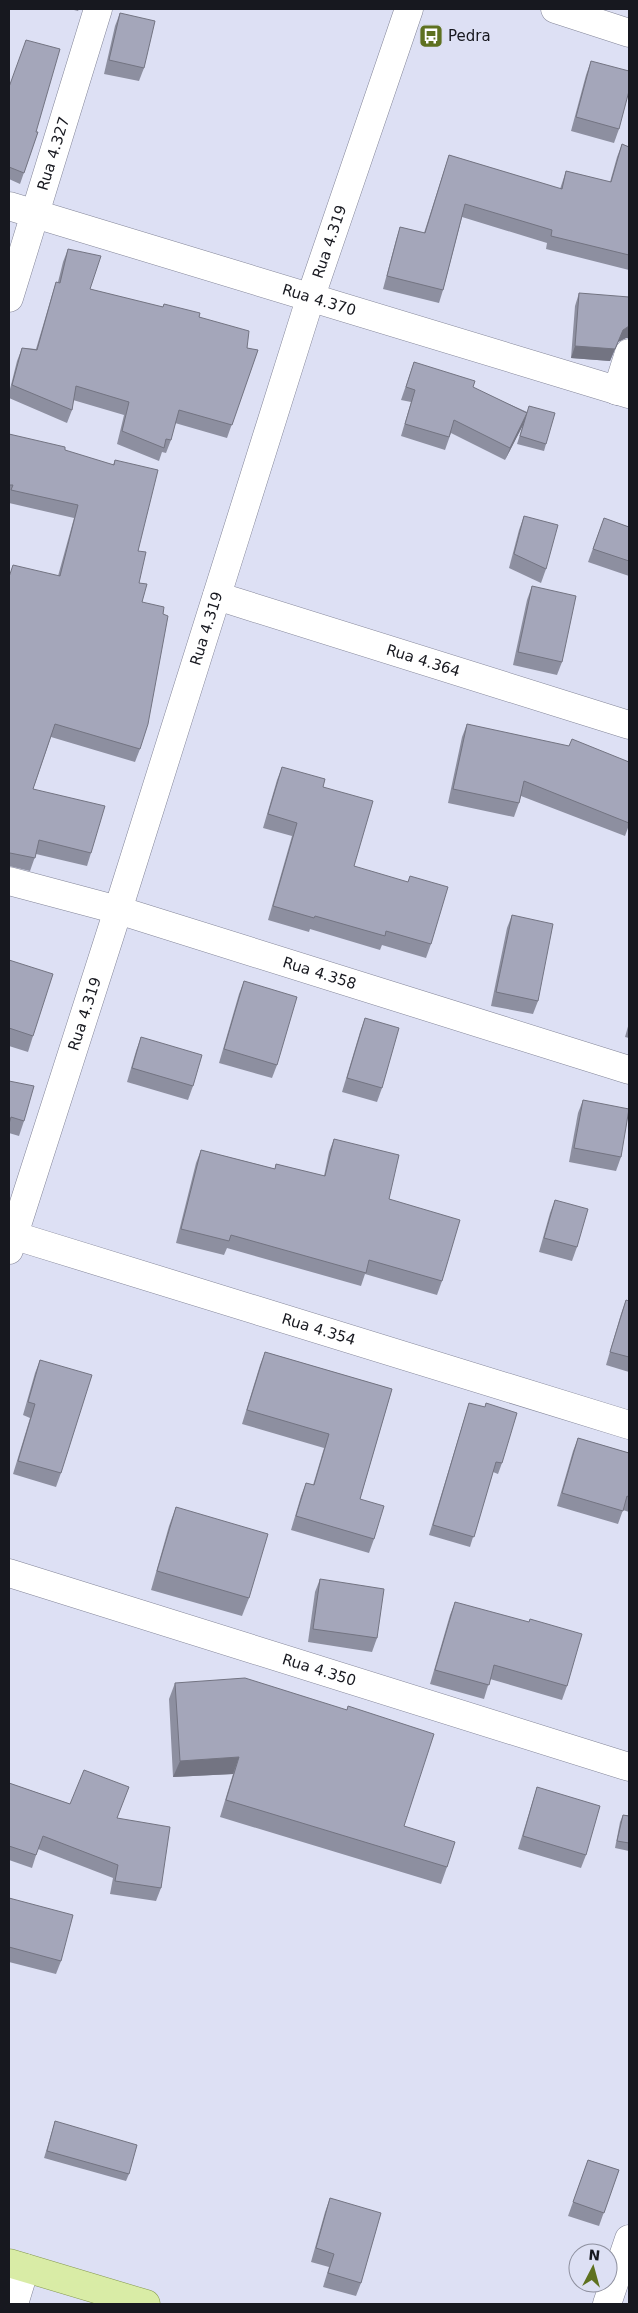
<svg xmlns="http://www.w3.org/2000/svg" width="638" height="2313" viewBox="0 0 638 2313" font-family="'DejaVu Sans',sans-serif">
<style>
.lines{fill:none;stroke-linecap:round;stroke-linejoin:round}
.minor-casing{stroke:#838598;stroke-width:29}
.major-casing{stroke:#859950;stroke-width:29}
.minor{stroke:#fff;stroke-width:28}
.major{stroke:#d9eca6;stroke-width:28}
.wall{fill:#8d8fa0}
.shaded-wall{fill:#737482}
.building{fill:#a4a6ba;stroke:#737482}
.labels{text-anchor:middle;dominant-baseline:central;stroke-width:4;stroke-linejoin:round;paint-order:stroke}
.poi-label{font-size:15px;fill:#17181f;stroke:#dde0f4;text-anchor:start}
.street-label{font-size:15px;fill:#17181f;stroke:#dde0f4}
</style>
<rect width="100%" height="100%" fill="#dde0f4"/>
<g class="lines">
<g class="minor-casing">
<g id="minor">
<polyline points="555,9 629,33"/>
<path id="s1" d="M9,206L629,394"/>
<path id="s2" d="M9,298L98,9"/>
<polyline points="617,391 629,353"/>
<path id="s3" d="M217,596L629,725"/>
<path id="s4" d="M9,881L118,910L629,1070"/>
<path id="s5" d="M9,1234L629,1425"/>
<path id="s6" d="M9,1250L118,910L311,296L409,9"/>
<path id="s7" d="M9,1573L629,1767"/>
<polyline points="14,2304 25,2268"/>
<polyline points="607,2304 629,2239"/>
</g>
</g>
<g class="major-casing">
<polyline id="major" points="9,2263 146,2304"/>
</g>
<use href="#minor" class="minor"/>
<use href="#major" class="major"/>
</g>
<g class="wall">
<polygon points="70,9 79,9 78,11"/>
<polygon points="120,13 144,68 139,81 104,74 115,26"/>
<polygon points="591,61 619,129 614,143 571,131 586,75"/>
<polygon points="9,87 36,132 38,132 20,184 9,179"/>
<polygon points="622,144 629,147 629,270 546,249 547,243 462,217 443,290 439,303 383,289 396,240 400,227 424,233 449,155 560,189 566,171 610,182 617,157"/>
<polygon points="68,249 90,289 199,317 247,348 258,350 227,438 175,423 171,440 166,453 162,452 159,461 117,444 124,415 73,400 72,410 67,423 9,398 9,393 17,361 22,348 36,349 52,295 56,282 58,282 63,262"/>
<polygon points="579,293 626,338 618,342 610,361 571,358 575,306"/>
<polygon points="414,362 527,412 546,444 544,451 517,444 523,425 505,460 451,433 445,450 401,436 411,402 401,400"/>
<polygon points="9,434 113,465 115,460 138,551 139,583 142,602 140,749 135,762 51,737 33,789 91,853 87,866 36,854 30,871 9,866 9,576 58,576 74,518 9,503"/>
<polygon points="524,516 546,569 541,583 509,568 519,530"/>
<polygon points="604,518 629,527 629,576 588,562"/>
<polygon points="532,586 562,662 557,675 513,665 527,600"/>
<polygon points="467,724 629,762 629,825 625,836 521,796 519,803 514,817 448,803 462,737"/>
<polygon points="282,767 323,787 354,866 431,944 426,958 382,945 380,950 310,929 309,932 268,920 292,836 263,828 277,780"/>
<polygon points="512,915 538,1001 533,1014 491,1006 507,928"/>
<polygon points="9,960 33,1036 28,1052 9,1046"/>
<polygon points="244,981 277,1065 272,1078 219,1063 239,994"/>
<polygon points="365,1018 382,1088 377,1102 342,1092 360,1032"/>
<polygon points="629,1023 629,1038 625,1037"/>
<polygon points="141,1037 193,1086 188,1100 127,1082 136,1051"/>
<polygon points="9,1081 24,1121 19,1136 9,1133"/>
<polygon points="583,1100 621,1157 616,1171 569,1162 578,1113"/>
<polygon points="334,1139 389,1199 442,1281 437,1295 365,1274 361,1286 227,1248 224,1255 176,1243 196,1163 201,1150 275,1169 276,1164 324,1176 329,1152"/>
<polygon points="555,1200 577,1247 572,1261 539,1252 550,1213"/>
<polygon points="626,1300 629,1301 629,1372 606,1365 621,1314"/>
<polygon points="265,1352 392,1389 360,1499 374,1539 369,1553 291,1530 301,1496 306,1483 313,1485 324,1448 242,1424 260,1365"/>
<polygon points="40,1360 61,1473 56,1487 13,1474 30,1418 23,1415 35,1373"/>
<polygon points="469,1403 502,1463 498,1474 493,1472 470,1547 429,1535"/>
<polygon points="578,1438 629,1453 629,1512 623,1510 618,1524 557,1506 573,1451"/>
<polygon points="176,1507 249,1598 242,1616 151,1590 169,1526"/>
<polygon points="320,1579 377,1638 372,1652 308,1642 315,1592"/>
<polygon points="455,1602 567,1686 562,1700 490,1679 484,1699 430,1684 450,1615"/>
<polygon points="175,1683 404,1826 447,1867 441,1884 220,1817 233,1774 173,1777 169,1699"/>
<polygon points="9,1783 70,1804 117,1818 161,1888 156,1901 110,1894 113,1878 38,1849 32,1868 9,1860"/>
<polygon points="537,1787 586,1855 581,1868 518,1849"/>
<polygon points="623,1815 629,1816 629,1851 615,1848 620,1822"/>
<polygon points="9,1898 61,1961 56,1974 9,1962"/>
<polygon points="55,2121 129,2174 126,2181 44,2158"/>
<polygon points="588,2160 619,2170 599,2226 568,2216"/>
<polygon points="330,2198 361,2283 356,2296 323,2287 329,2267 311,2262 325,2212"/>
</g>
<g class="shaded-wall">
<polygon points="629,326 629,338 626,338 618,342 610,361 571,358 575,346 623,330"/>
<polygon points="527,413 523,425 505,460 510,448"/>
<polygon points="239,1757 233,1774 173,1777 180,1761"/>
</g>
<g class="building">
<polygon points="120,13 155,21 144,68 109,60"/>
<polygon points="26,40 60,49 36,132 38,132 24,173 9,167 9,87"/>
<polygon points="591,61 629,71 629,91 619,129 576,117"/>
<polygon points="622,144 629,147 629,255 551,236 552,230 465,204 443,290 387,276 400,227 425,233 449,155 562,189 566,171 611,182"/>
<polygon points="68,249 101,256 90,289 163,307 164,304 200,313 199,317 249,331 247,348 258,350 232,425 179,410 171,440 166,439 164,448 122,431 129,402 76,386 72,410 12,385 22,348 37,350 56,282 60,283"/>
<polygon points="579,293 629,297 629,326 623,330 615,349 575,346"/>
<polygon points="414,362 475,381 473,387 527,413 510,448 454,420 449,437 405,424 415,390 406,387"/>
<polygon points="529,406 555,413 546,444 520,436"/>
<polygon points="9,434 65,447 65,450 114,465 115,460 158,470 138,551 146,552 139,583 147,584 142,602 164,607 163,614 168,616 148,724 140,749 55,724 33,789 105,806 91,853 39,840 35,858 10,853 9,854 9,577 13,565 60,576 78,505 11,490 13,485 9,485"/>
<polygon points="524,516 558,525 546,569 514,554"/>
<polygon points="604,518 629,527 629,561 593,549"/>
<polygon points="532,586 576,596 562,662 518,652"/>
<polygon points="467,724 569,746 572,739 629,762 629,823 524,781 519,803 453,789"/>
<polygon points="282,767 325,779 323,787 373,801 354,866 408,882 410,876 448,887 431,944 386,931 385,936 315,916 314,918 273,906 297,823 268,814"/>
<polygon points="512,915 553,924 538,1001 496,992"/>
<polygon points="9,960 53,974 33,1036 9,1028"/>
<polygon points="244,981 297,997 277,1065 224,1049"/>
<polygon points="365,1018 399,1028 382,1088 347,1078"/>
<polygon points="141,1037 202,1055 193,1086 132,1068"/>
<polygon points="9,1081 34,1086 24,1121 11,1117 9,1124"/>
<polygon points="583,1100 629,1109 621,1157 574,1148"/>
<polygon points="334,1139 399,1155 389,1199 460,1220 442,1281 369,1260 366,1273 231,1235 229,1241 181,1229 201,1150 275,1169 276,1164 325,1176"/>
<polygon points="555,1200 588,1209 577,1247 544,1238"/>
<polygon points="626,1300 629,1301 629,1357 610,1352"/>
<polygon points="265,1352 392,1389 360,1499 384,1506 374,1539 296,1516 306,1483 314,1485 329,1434 247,1410"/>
<polygon points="40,1360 92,1375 61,1473 18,1461 35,1404 28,1402"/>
<polygon points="469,1403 485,1407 486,1403 517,1413 502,1463 496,1462 474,1537 433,1525"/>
<polygon points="578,1438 629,1453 629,1497 627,1496 623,1511 562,1493"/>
<polygon points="176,1507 268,1534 249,1598 157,1571"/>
<polygon points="320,1579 384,1589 377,1638 313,1629"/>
<polygon points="455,1602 529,1622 530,1619 582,1634 567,1686 494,1665 489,1685 435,1670"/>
<polygon points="245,1678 347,1710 348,1706 434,1734 404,1826 455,1842 447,1867 226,1800 239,1757 180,1761 175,1683"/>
<polygon points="84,1770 129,1787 117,1818 170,1827 161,1888 115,1881 118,1865 43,1836 36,1855 9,1846 9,1783 70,1804"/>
<polygon points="537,1787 600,1806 586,1855 523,1836"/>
<polygon points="623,1815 629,1816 629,1843 617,1841"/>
<polygon points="9,1898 73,1915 61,1961 9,1947"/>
<polygon points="55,2121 137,2145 129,2174 47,2151"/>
<polygon points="588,2160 619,2170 604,2213 573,2202"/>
<polygon points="330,2198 381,2213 361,2283 328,2273 334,2254 316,2248"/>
</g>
<defs>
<g id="bus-square" transform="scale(1.25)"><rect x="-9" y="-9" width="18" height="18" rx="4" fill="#5e7120" stroke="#dde0f4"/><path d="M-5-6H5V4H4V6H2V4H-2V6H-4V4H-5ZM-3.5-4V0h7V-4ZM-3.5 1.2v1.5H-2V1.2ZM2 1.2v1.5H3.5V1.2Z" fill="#fff"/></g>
</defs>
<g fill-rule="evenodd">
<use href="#bus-square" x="431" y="36"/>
</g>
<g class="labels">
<g class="poi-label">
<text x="448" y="36">Pedra</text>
</g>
<g class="street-label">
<text stroke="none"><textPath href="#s2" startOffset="151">Rua 4.327</textPath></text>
<text stroke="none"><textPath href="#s6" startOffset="1058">Rua 4.319</textPath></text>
<text stroke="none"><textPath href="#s1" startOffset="324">Rua 4.370</textPath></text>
<text stroke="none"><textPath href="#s6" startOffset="652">Rua 4.319</textPath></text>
<text stroke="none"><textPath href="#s3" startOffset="216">Rua 4.364</textPath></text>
<text stroke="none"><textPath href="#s4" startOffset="324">Rua 4.358</textPath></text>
<text stroke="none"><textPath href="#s6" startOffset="248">Rua 4.319</textPath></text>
<text stroke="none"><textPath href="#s5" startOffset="324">Rua 4.354</textPath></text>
<text stroke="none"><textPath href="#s7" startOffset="325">Rua 4.350</textPath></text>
</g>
</g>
<rect width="638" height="2313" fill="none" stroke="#17181f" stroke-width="20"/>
<g transform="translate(593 2268) rotate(6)"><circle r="24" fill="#dde0f4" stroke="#8e909f"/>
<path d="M0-4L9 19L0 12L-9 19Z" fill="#5e7120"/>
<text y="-8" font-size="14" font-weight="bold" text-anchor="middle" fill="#17181f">N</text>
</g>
</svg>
